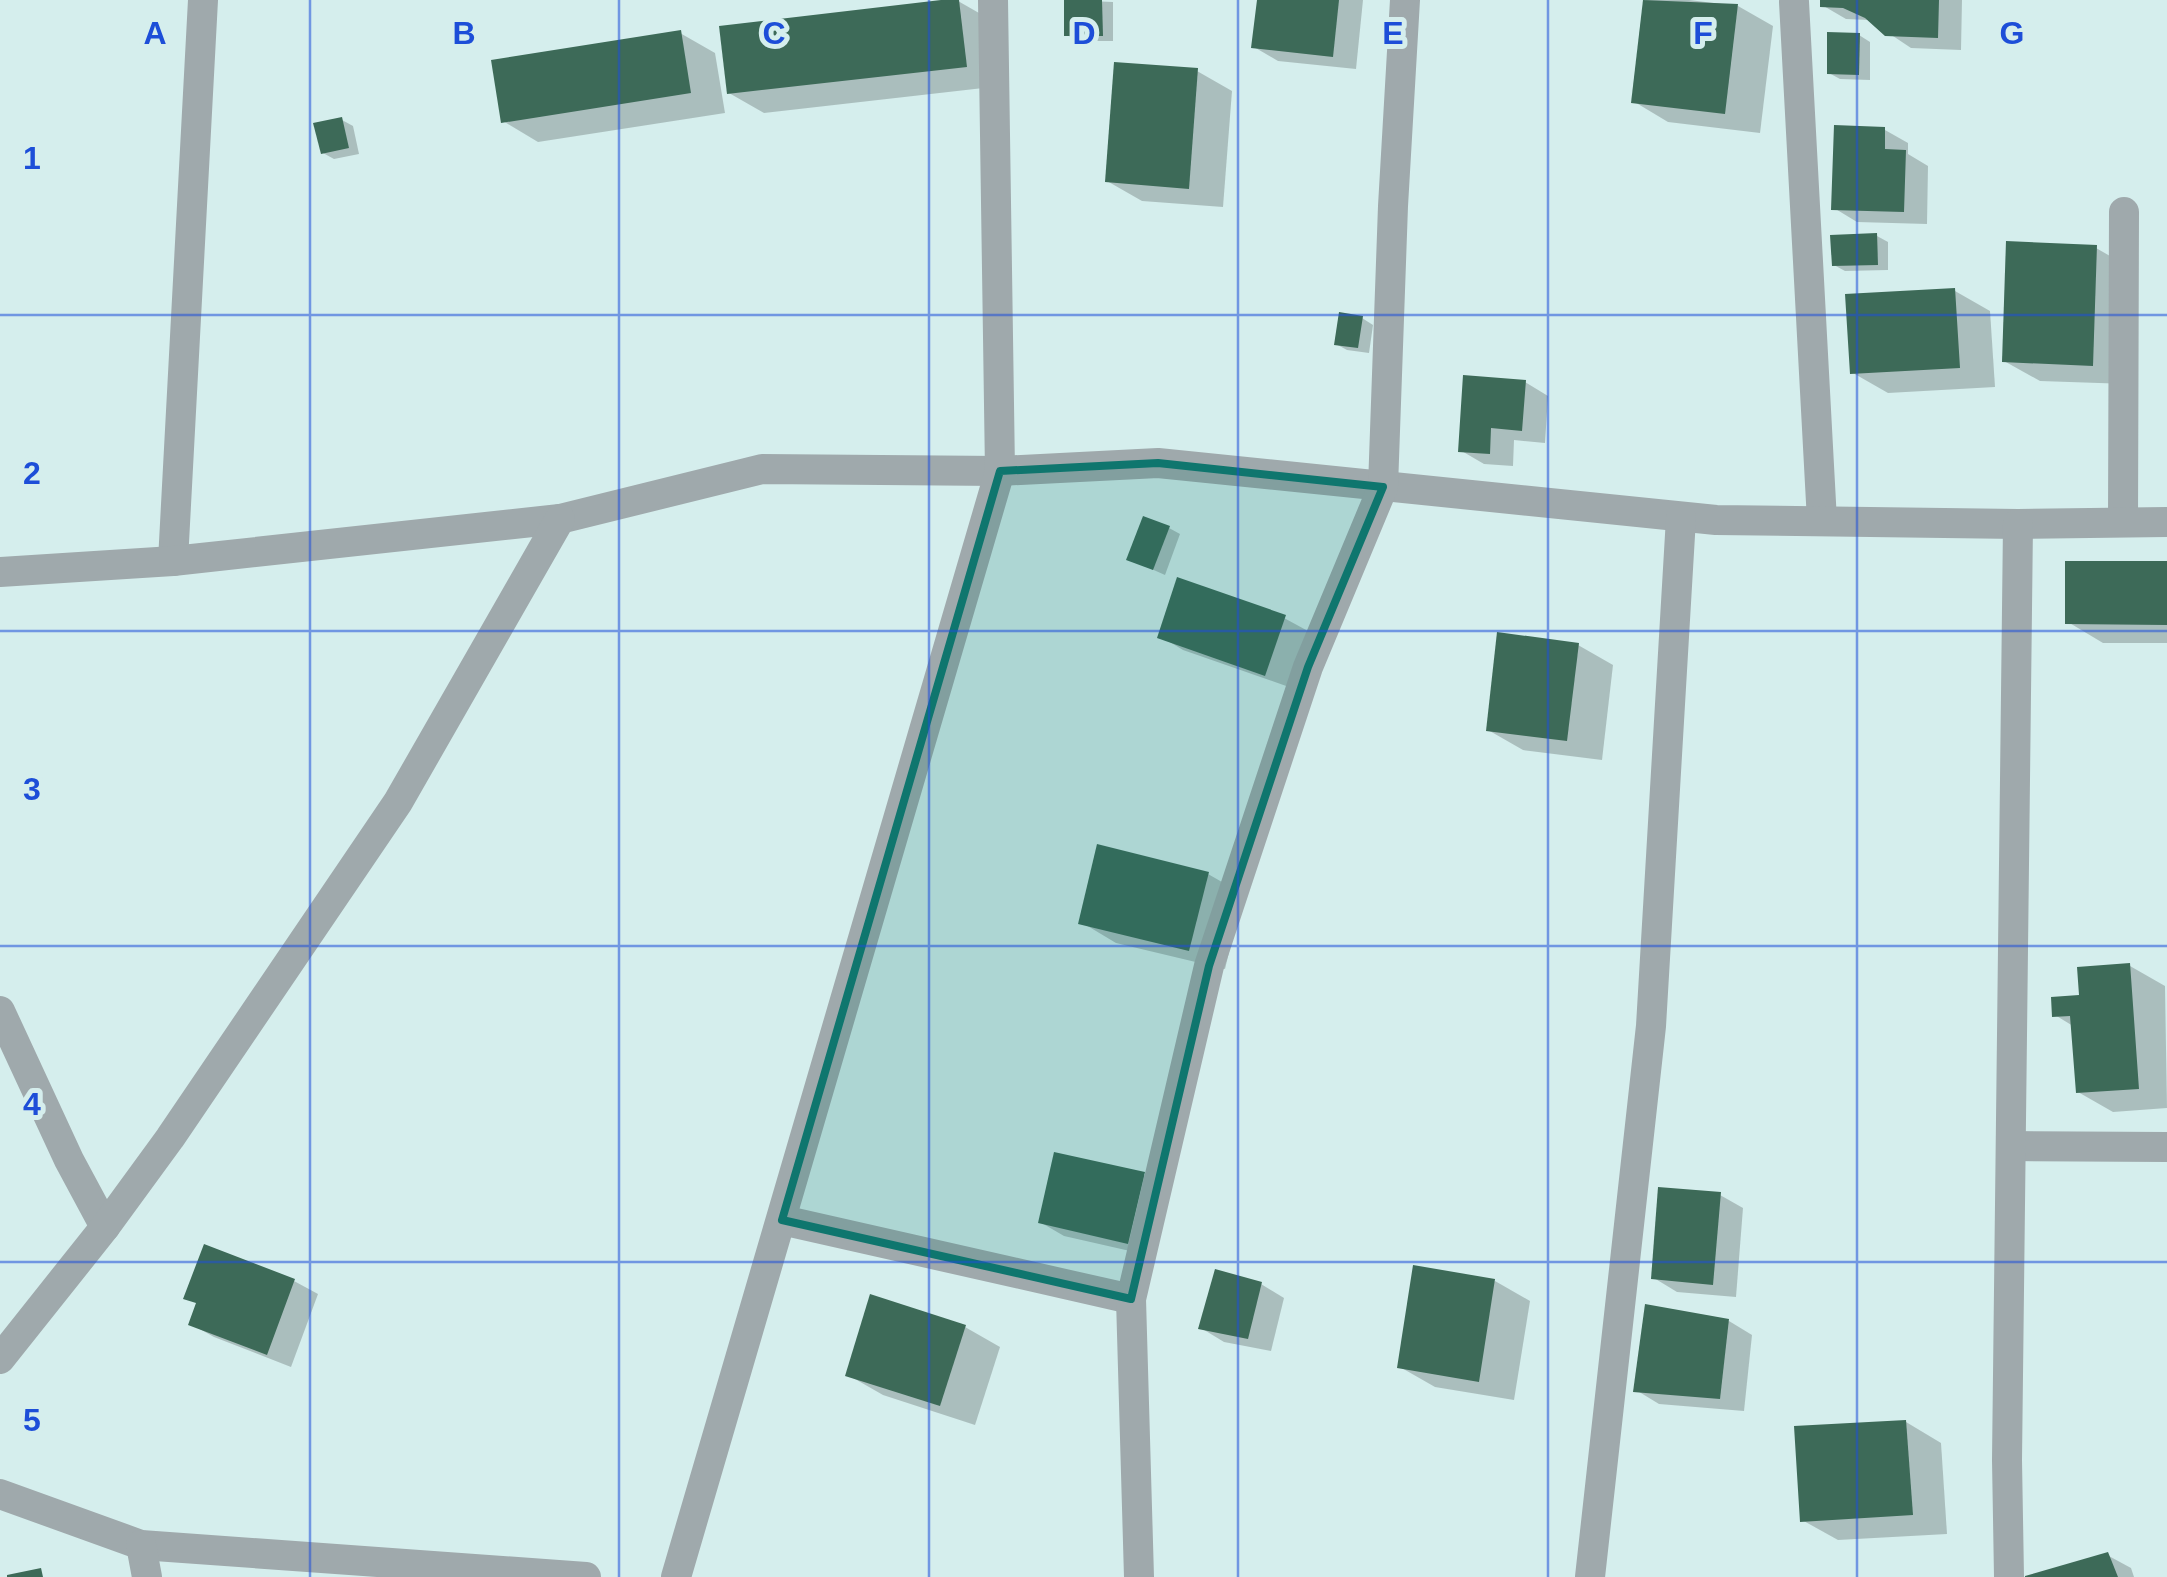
<svg xmlns="http://www.w3.org/2000/svg" width="2167" height="1577" viewBox="0 0 2167 1577" font-family="Arial,sans-serif">
<style>
.shadow{fill:#0003}
.building{fill:#3d6a58}
.lines{fill:none;stroke-linecap:round;stroke-linejoin:round}
.minor{stroke:#9fa9ac;stroke-width:30}
.marked{fill:#0f766e;fill-opacity:0.2;stroke:#0f766e;stroke-width:8;stroke-linejoin:round}
.grid{fill:none;stroke:#1d4ed8;stroke-width:2.5;stroke-opacity:0.55}
.grid-label{font-size:32px;text-anchor:middle;font-weight:bold;fill:#1d4ed8;stroke:#d5eeed;stroke-width:10;stroke-linejoin:round;paint-order:stroke}
</style>
<rect width="100%" height="100%" fill="#d5eeed"/>
<g class="shadow">
<polygon points="1066,0 1113,2 1113,41 1078,41 1067,35"/>
<polygon points="1259,0 1363,0 1356,69 1278,61 1254,47"/>
<polygon points="1646,0 1689,0 1738,6 1773,26 1760,133 1668,122 1633,101"/>
<polygon points="1822,0 1962,0 1961,50 1911,48 1869,20 1846,19 1822,5"/>
<polygon points="958,1 993,21 1001,86 764,113 729,93"/>
<polygon points="680,33 715,53 725,113 538,142 503,121"/>
<polygon points="1859,35 1870,42 1870,80 1840,79 1829,73"/>
<polygon points="1197,71 1232,91 1223,207 1142,201 1107,181"/>
<polygon points="342,120 353,126 359,154 334,159 323,153"/>
<polygon points="1885,130 1908,143 1908,154 1928,166 1927,224 1857,222 1834,208"/>
<polygon points="1877,236 1888,242 1888,270 1845,271 1834,265"/>
<polygon points="2096,248 2131,268 2128,384 2040,381 2004,361"/>
<polygon points="1955,291 1990,311 1995,387 1888,393 1853,373"/>
<polygon points="1362,318 1373,325 1369,353 1347,350 1336,344"/>
<polygon points="1525,382 1548,396 1545,443 1514,440 1513,466 1484,464 1460,450"/>
<polygon points="1169,528 1180,534 1165,575 1129,559"/>
<polygon points="2167,563 2167,643 2103,643 2068,622"/>
<polygon points="1284,618 1308,631 1289,687 1183,650 1160,636"/>
<polygon points="1578,645 1613,665 1602,760 1523,750 1488,730"/>
<polygon points="1208,874 1243,894 1225,969 1116,943 1081,922"/>
<polygon points="2130,966 2165,986 2167,1108 2113,1112 2078,1092 2073,1026 2055,1015"/>
<polygon points="1144,1175 1167,1188 1152,1256 1064,1236 1040,1222"/>
<polygon points="1720,1195 1743,1208 1736,1297 1677,1292 1654,1278"/>
<polygon points="205,1247 294,1281 318,1294 291,1367 214,1337 191,1324 198,1304"/>
<polygon points="1495,1281 1530,1301 1514,1400 1435,1387 1400,1367"/>
<polygon points="1261,1284 1284,1298 1271,1351 1224,1342 1201,1328"/>
<polygon points="1729,1321 1752,1335 1744,1411 1659,1404 1636,1390"/>
<polygon points="965,1327 1000,1347 975,1425 883,1395 848,1375"/>
<polygon points="1906,1422 1941,1443 1947,1534 1838,1540 1802,1520"/>
<polygon points="2107,1555 2131,1568 2134,1577 2031,1577"/>
</g>
<g class="building">
<polygon points="941,0 959,0 967,67 727,94 719,26"/>
<polygon points="1064,0 1102,0 1103,36 1064,36"/>
<polygon points="1257,0 1339,0 1333,57 1251,48"/>
<polygon points="1643,0 1738,4 1725,114 1631,103"/>
<polygon points="1820,0 1939,0 1938,38 1885,36 1865,18 1843,8 1820,7"/>
<polygon points="681,30 691,93 501,123 491,60"/>
<polygon points="1827,32 1860,33 1859,75 1827,74"/>
<polygon points="1114,62 1198,68 1189,189 1105,182"/>
<polygon points="342,117 349,148 321,154 313,123"/>
<polygon points="1834,125 1885,127 1885,149 1906,150 1904,212 1831,210"/>
<polygon points="1877,233 1878,265 1832,266 1830,235"/>
<polygon points="2006,241 2097,245 2093,366 2002,362"/>
<polygon points="1955,288 1960,368 1850,374 1845,294"/>
<polygon points="1339,312 1363,316 1358,348 1334,345"/>
<polygon points="1463,375 1526,380 1522,431 1491,428 1490,454 1458,452"/>
<polygon points="1143,516 1170,526 1153,570 1126,560"/>
<polygon points="2065,561 2167,561 2167,625 2065,624"/>
<polygon points="1177,577 1286,615 1265,676 1157,638"/>
<polygon points="1497,632 1579,643 1567,741 1486,731"/>
<polygon points="1097,844 1209,872 1189,951 1078,924"/>
<polygon points="2130,963 2139,1089 2076,1093 2070,1016 2052,1017 2051,997 2079,995 2077,967"/>
<polygon points="1054,1152 1145,1172 1128,1244 1038,1223"/>
<polygon points="1658,1187 1721,1192 1713,1285 1651,1279"/>
<polygon points="204,1244 295,1279 267,1355 188,1325 196,1303 183,1299"/>
<polygon points="1413,1265 1495,1279 1479,1382 1397,1368"/>
<polygon points="1215,1269 1262,1282 1248,1339 1198,1329"/>
<polygon points="870,1294 966,1325 940,1406 845,1376"/>
<polygon points="1645,1304 1729,1319 1720,1399 1633,1392"/>
<polygon points="1906,1420 1913,1515 1800,1522 1794,1426"/>
<polygon points="2108,1552 2118,1577 2025,1577 2025,1576"/>
<polygon points="41,1568 43,1577 7,1577 7,1575"/>
</g>
<g class="lines">
<g class="minor">
<polyline points="1794,2 1822,521"/>
<polyline points="2123,521 2124,212"/>
<polyline points="173,561 203,0"/>
<polyline points="0,572 173,561 560,519 762,469 1000,471 1158,463 1716,520 2018,524 2167,522"/>
<polyline points="0,1011 69,1160 105,1227"/>
<polyline points="2011,1146 2167,1147"/>
<polyline points="782,1220 1131,1299"/>
<polyline points="0,1359 105,1227 170,1138 398,802 560,519"/>
<polyline points="0,1494 141,1545 586,1577"/>
<polyline points="141,1545 147,1577"/>
<polyline points="676,1577 1000,471 993,0"/>
<polyline points="1139,1577 1131,1299 1209,966 1308,667 1383,487 1393,206 1405,0"/>
<polyline points="1590,1577 1651,1026 1681,518"/>
<polyline points="2009,1577 2007,1460 2018,524"/>
</g>
</g>
<path class="marked" d="M1158,463L1383,487L1308,667L1209,966L1131,1299L782,1220L1000,471Z"/>
<path class="grid" d="M310,0V1577M619,0V1577M929,0V1577M1238,0V1577M1548,0V1577M1857,0V1577M0,315H2167M0,631H2167M0,946H2167M0,1262H2167"/>
<g class="grid-label">
<text x="155" y="44">A</text>
<text x="464" y="44">B</text>
<text x="774" y="44">C</text>
<text x="1084" y="44">D</text>
<text x="1393" y="44">E</text>
<text x="1703" y="44">F</text>
<text x="2012" y="44">G</text>
<text x="32" y="169">1</text>
<text x="32" y="484">2</text>
<text x="32" y="800">3</text>
<text x="32" y="1115">4</text>
<text x="32" y="1431">5</text>
</g>
</svg>
